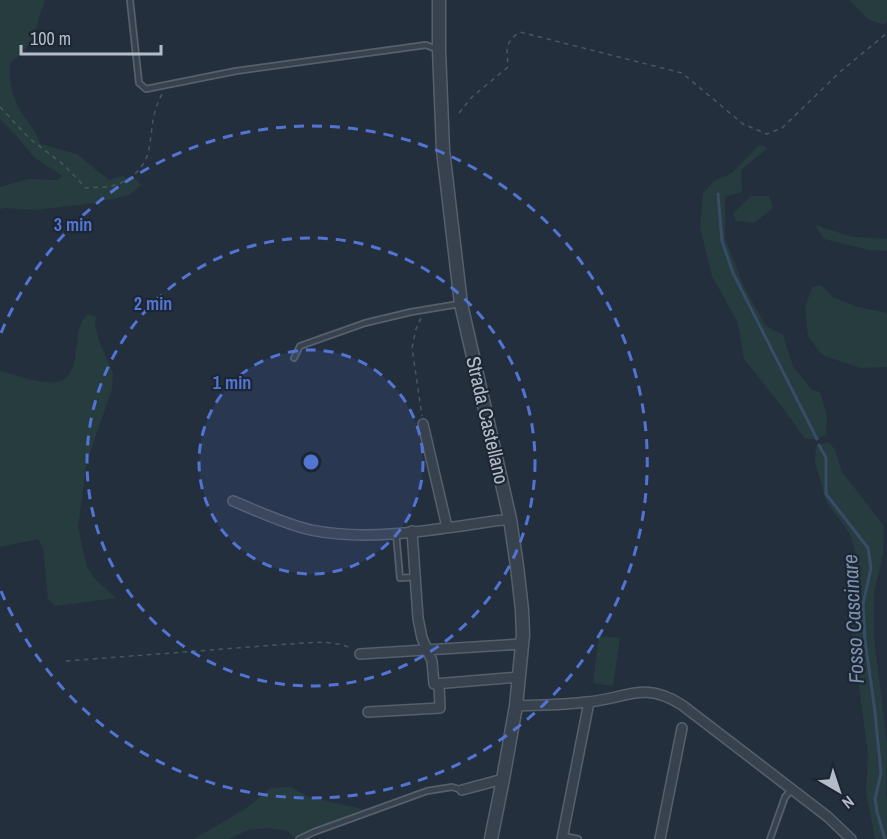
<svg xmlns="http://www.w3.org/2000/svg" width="887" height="839" viewBox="0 0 887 839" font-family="'Archivo Narrow',sans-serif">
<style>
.green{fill:#263c3f}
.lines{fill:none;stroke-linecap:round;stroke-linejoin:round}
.stream{stroke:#394c67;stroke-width:3}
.service-casing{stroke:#565f6c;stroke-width:8}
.minor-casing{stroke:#565f6c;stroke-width:12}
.tertiary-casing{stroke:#565f6c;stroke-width:15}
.path{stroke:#44595c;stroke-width:1.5;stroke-dasharray:4.5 4.5;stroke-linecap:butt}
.service{stroke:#38414e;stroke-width:4.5}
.minor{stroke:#38414e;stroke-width:9}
.tertiary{stroke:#38414e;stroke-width:12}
.ring{fill:none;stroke:#5274d3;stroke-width:3;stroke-dasharray:10 8}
.labels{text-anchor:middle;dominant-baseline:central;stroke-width:4.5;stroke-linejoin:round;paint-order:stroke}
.street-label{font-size:20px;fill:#b4bcc9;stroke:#1d2633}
.water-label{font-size:21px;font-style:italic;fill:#7c92b1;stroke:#1d2633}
.centre{fill:#5274d3;stroke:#1d2633;stroke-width:3}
.ring-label{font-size:18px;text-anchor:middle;font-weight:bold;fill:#5274d3;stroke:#1d2633;stroke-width:4.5;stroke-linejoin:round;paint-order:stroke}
</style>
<rect width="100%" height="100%" fill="#242f3e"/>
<g class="green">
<path d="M0,0H45L40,14L34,38L22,53L10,63C9,77 11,93 18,106C25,121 35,126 40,144L77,154L100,173L110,180L120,176L136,179L141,185L129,195L95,203L35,210L5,208L0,209V187L28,179L57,180L62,176L34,157L18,138L0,119Z"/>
<polygon points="849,0 887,0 887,22 883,25 868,19"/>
<polygon points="759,145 768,148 741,170 742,192 725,197 725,238 744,287 766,326 783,335 793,366 812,390 820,392 827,416 826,435 817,439 805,439 782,407 744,359 738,323 712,276 700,227 703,193 714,181 732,173"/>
<polygon points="751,196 769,196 773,208 754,223 736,221 733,214"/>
<polygon points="815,225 853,237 887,239 887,251 869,250 824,239"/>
<polygon points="821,285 833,297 854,306 887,313 887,367 860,368 822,355 808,336 805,308 812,287"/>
<path d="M88,314L96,317L95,324L99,341L113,373L112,389L87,461L78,527L87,567L95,579L116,598L55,606L48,599L43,548L38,539L0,547V371C16,375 56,391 68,376C75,368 75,354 77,344C79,330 78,325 88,314Z"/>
<polygon points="828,442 834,448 842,472 884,526 883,555 874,592 874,637 887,744 886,796 887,801 887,839 875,839 866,792 868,755 851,624 854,582 858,561 850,534 826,501 815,461 816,446"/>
<polygon points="599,636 620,638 613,686 593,683"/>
<polygon points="291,787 308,797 367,810 293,837 288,831 269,828 248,830 229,839 194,839 245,809 271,788"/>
</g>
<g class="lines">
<g class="stream">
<polyline points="718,194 722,241 733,273 817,439"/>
<polyline points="819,445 826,458 826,494 868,548 871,568 863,604 865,640 875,712 881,773 875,799 877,812 885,839"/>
</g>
<g class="service-casing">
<g id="service">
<polyline points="130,0 139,83 146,89 236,71 426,45 436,49"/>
<polyline points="294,358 300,346 365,323 411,312 459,304"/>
<polyline points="396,533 400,578 415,577"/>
<polyline points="563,836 578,839"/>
<polyline points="299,839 314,832 427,791 452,787 462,790"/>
<polyline points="770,839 785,797 792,789"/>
</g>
</g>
<g class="minor-casing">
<g id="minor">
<polyline points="423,424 447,527"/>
<path d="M233,501C258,511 284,524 311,530C375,543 447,527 510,519"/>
<polyline points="412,531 418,618 422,638 432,661 434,684 519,677"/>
<polyline points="360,654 522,644"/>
<path d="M516,706C539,705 563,705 587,702C627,699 642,680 682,705L828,817L851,839"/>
<polyline points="368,712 440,708 439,684"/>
<polyline points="462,790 503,779"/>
<polyline points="562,839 589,702"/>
<polyline points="660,839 682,728"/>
</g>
</g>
<g class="tertiary-casing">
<polyline id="tertiary" points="439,0 439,50 443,150 461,304 510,519 517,566 522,610 523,635 516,706 503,779 491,839"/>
</g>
<g class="path">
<path d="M0,107L29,138L64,165L86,188C95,187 106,188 115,185C132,180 146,166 149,149C153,127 151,115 162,94"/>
<path d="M459,113L472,97L508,67C507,50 504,42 520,32L682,73L743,124L767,134L782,128L841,71L887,33"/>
<polyline points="421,318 416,329 412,348 422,416"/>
<path d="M66,661L289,644C309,643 334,639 352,649"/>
</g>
<use href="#service" class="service"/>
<use href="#minor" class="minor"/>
<use href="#tertiary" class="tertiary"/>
</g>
<circle cx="311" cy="462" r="112" fill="#5274d3" fill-opacity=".12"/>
<g class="ring">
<circle cx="311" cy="462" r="112"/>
<circle cx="311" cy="462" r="224"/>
<path d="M1 333A336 336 0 1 1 1 591"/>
</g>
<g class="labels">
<g class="street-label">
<text transform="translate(488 420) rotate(77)">Strada Castellano</text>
</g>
<g class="water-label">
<text transform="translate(853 619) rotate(-93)">Fosso Cascinare</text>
</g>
</g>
<circle cx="311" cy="462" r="9" class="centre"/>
<g class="ring-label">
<text x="73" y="231">3 min</text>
<text x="153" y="310">2 min</text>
<text x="232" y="389">1 min</text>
</g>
<g transform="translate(839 791) rotate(141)" stroke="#1d2633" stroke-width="4.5" paint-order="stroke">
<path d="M0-4.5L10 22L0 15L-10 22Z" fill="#b4bcc9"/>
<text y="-9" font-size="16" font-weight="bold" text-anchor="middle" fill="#b4bcc9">N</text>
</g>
<path d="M21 45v9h140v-9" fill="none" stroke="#b4bcc9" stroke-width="3"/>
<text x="30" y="45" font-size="18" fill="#b4bcc9" stroke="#1d2633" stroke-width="4.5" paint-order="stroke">100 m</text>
</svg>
